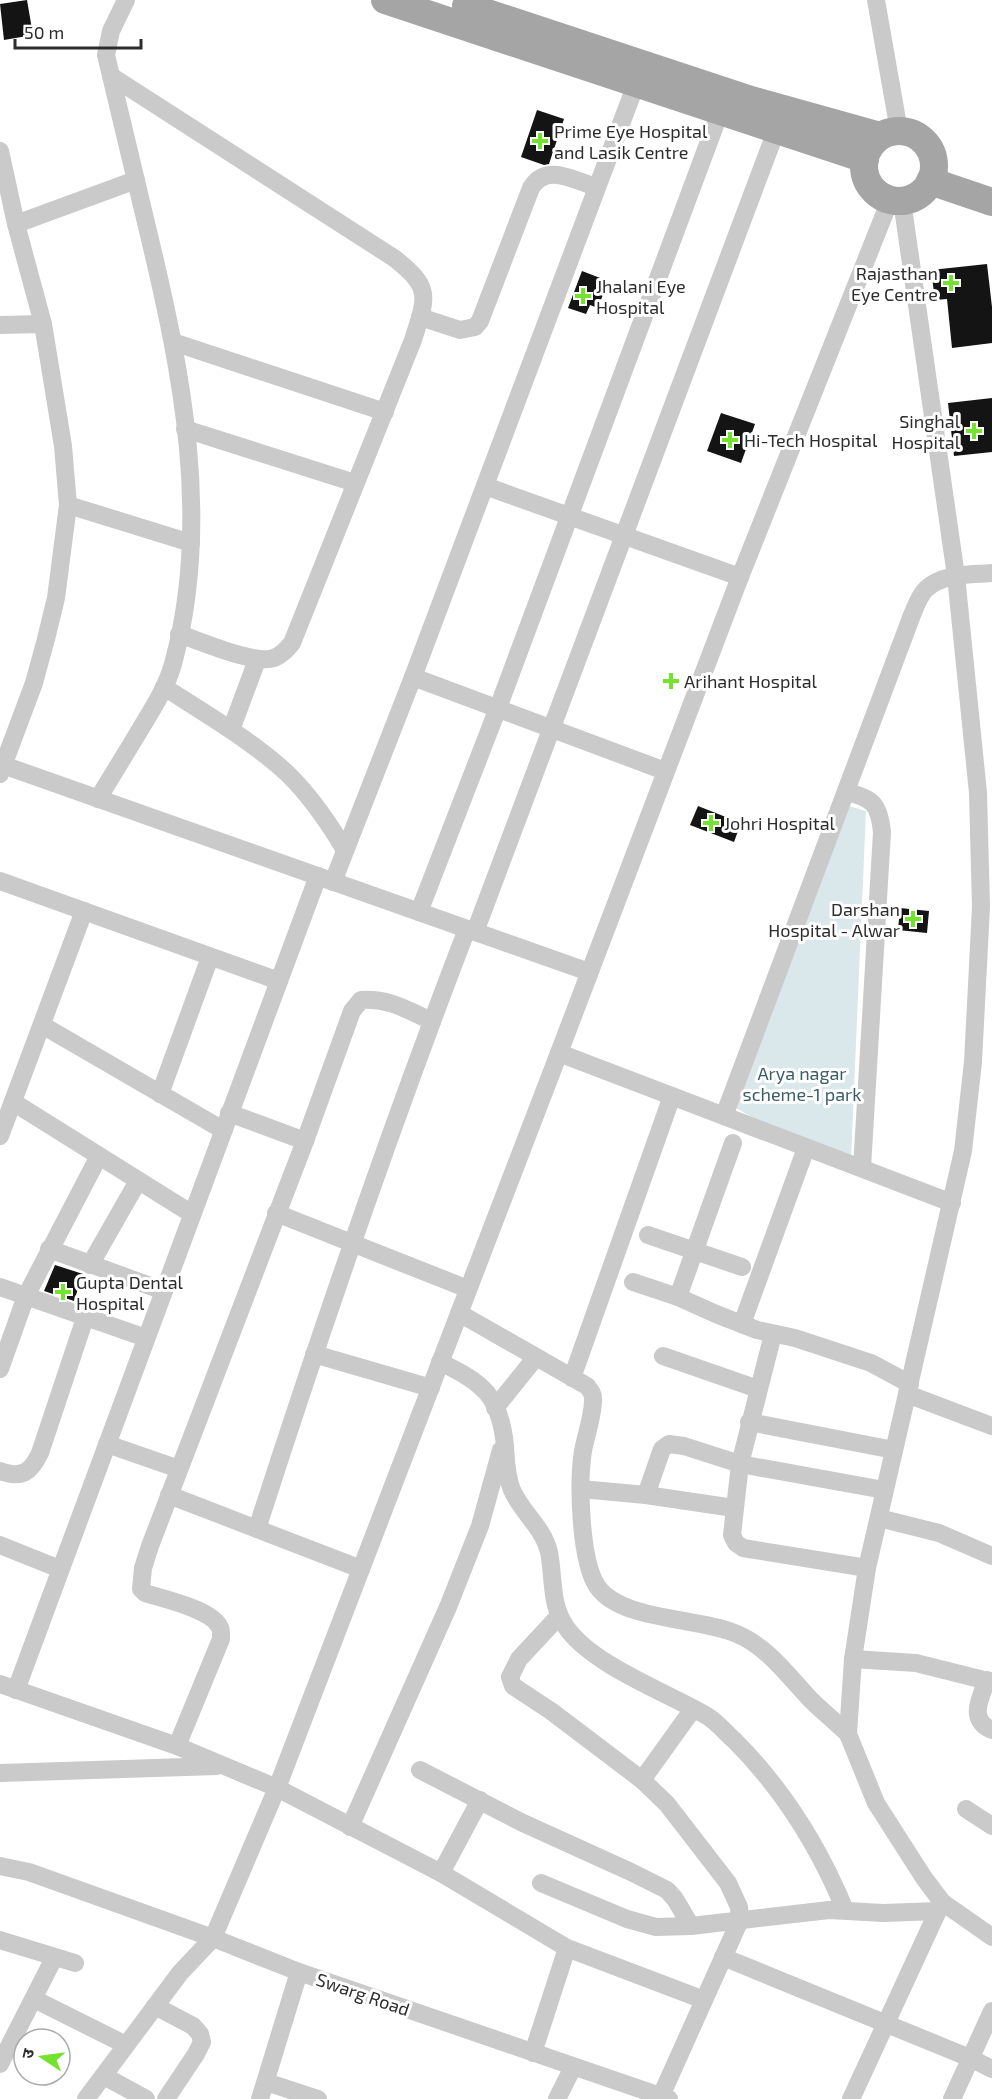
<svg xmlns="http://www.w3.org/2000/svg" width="992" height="2099" viewBox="0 0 992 2099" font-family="'Exo 2','Noto Sans Devanagari',sans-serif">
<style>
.green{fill:#dae8eb}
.building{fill:#141414}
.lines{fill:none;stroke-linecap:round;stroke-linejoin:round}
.street{stroke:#cacaca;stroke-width:18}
.primary{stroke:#a5a5a5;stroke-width:28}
.poi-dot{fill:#73e330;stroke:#fff;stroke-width:2}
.labels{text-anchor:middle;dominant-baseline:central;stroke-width:6;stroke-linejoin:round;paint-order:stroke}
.poi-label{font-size:18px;fill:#2d2d2d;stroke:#fff;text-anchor:start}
.park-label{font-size:18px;fill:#3b5d68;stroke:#fff}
.street-label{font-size:18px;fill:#2d2d2d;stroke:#fff}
</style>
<rect width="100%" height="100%" fill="#fff"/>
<polygon class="green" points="849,806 866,811 851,1159 806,1148 736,1108"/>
<g class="building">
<polygon points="27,0 33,35 4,40 0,4"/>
<polygon points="537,110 564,119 549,164 544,165 521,157"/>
<polygon points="987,264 992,307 992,343 952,348 947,299 935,300 931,270"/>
<polygon points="582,271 608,281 598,308 590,305 586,314 568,308"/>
<polygon points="992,398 992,452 954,456 948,403"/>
<polygon points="721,413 755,424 741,463 707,451"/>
<polygon points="698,806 741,823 734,842 690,825"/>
<polygon points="900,908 929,911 927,933 898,930"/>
<polygon points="55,1265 83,1274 74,1301 44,1291"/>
</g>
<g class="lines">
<g class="street">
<polyline points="876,0 899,131"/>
<path d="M111,76L394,258C432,288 427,296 413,340L292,643C287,649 282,655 274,658C255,665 200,641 179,634"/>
<polyline points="0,151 16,224 43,324 63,446 68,505 56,598 46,639 34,683 0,774"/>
<polyline points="890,200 740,577 559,1053 952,1203"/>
<polyline points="902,201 956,576 978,793 981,907 973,1062 963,1151 867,1568 853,1659 848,1734 876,1803 924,1878 942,1902 992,1937"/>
<polyline points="16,224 136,180"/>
<path d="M420,317L460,330L475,327L480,321L531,188C546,163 573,180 596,187"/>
<polyline points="0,325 43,324"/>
<polyline points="173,342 385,412"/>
<polyline points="185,429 355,483"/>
<polyline points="485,486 740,577"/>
<polyline points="68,505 191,543"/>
<polyline points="413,677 665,771"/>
<path d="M164,687C203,712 244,736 279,766C306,789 327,820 345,850"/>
<polyline points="231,730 257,660"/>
<polyline points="3,765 589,972"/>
<path d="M846,792C873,798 879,804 882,832L862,1168"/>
<path d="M98,799C111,777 125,755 138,733C151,711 166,689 173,664C212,521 182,372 148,231C134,172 120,113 106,55L111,31L126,0"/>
<polyline points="0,881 279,981"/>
<polyline points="333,882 413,677 636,84"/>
<polyline points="419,912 498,708 720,112"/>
<polyline points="475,932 776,131"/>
<polyline points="42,1025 223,1130"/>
<polyline points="160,1094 210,957"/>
<polyline points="13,1102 192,1214"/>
<polyline points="229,1113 305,1141"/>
<path d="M724,1116L912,615C916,606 919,596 926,589C943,573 971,575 992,573"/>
<polyline points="0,1136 84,911"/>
<polyline points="276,1213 468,1289"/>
<polyline points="648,1235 742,1267"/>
<polyline points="49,1249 164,1291"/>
<polyline points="90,1265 138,1181"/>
<polyline points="633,1282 678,1297 716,1314 757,1330 795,1338 871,1363 910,1384"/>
<polyline points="0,1287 146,1338"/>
<polyline points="678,1297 733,1143"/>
<path d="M459,1313L587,1386C591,1391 594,1395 593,1402C592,1419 586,1435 583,1451C578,1482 580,1560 597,1586C620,1621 699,1617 737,1634C768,1647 788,1676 811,1700C823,1712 836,1722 848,1734"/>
<polyline points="742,1324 806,1148"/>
<polyline points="773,1334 740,1464 732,1535 736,1543 743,1548 867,1568"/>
<polyline points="314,1354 431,1388"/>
<polyline points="663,1356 758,1389"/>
<path d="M440,1362C483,1383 500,1395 505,1446C506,1461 506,1476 512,1490C522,1513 543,1527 549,1552C554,1577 550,1605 566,1627C592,1665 666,1692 707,1716C717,1722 725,1732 734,1740C782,1788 819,1847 845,1910"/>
<polyline points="0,1369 26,1296 99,1156"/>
<polyline points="572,1378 672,1096"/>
<polyline points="907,1394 992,1426"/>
<polyline points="495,1408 536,1357"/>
<polyline points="749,1422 894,1450"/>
<polyline points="107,1444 179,1469"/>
<path d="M0,1471C22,1479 31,1472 40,1453L85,1318"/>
<polyline points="581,1489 646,1495 734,1508"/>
<polyline points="169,1495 361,1569"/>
<polyline points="646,1495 662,1449 669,1444 684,1446 740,1464 884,1490"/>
<polyline points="879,1518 939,1533 992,1556"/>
<path d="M257,1529C322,1327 391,1127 467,929"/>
<polyline points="0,1545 60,1569"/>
<polyline points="559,1616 519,1659 510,1677 513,1686 551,1711 642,1780 667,1804 728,1883 739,1907 740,1920 661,2096"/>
<polyline points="853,1659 916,1663 992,1682"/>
<path d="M987,1680C980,1699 968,1720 992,1730"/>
<polyline points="0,1684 177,1746 277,1788 559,1053"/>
<polyline points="16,1690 318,876"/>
<path d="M177,1746L221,1639C221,1634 222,1630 219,1626C210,1609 163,1599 145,1593L141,1589L143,1568L150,1546L305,1141L352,1011L361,1000C389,998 407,1010 432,1021"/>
<polyline points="420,1770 523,1823 631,1872 667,1890 675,1899 691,1926"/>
<polyline points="0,1773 217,1766"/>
<polyline points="642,1780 693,1709"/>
<polyline points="966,1809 992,1826"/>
<polyline points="350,1827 448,1607 480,1526 501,1450"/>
<polyline points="0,1866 29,1872 213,1938 180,1973 86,2099"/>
<polyline points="441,1873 480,1800"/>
<polyline points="541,1883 627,1919 656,1927 691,1926 829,1910 883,1913 938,1911"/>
<polyline points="0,1940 75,1963"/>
<polyline points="723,1957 970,2058 992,2069"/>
<polyline points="34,1999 126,2045"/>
<polyline points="155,2006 193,2026 200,2034 202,2042 196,2054 166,2099"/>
<polyline points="533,2053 567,1948"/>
<polyline points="0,2064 54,1958"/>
<polyline points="104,2076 146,2099"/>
<polyline points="266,2082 318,2099"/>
<polyline points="260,2099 299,1972"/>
<polyline points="557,2099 573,2067"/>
<polyline points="669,2099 299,1972 213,1938 277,1788 441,1873 567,1948 704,2000"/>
<polyline points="851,2099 942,1902"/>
<polyline points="952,2099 992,2011"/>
</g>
<g class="primary">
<polyline points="385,0 865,159"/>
<polyline points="466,6 751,100 880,136"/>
<circle cx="899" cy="166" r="35"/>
<polyline points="930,181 992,202"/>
</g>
</g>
<g class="poi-dot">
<path d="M537 132h6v6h6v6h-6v6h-6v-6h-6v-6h6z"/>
<path d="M948 274h6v6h6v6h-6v6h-6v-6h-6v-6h6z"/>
<path d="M580 287h6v6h6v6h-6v6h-6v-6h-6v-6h6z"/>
<path d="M971 422h6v6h6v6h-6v6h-6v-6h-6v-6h6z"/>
<path d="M727 431h6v6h6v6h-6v6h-6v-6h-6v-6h6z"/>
<path d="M668 672h6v6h6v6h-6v6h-6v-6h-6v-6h6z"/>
<path d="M708 814h6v6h6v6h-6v6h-6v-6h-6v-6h6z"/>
<path d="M910 910h6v6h6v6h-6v6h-6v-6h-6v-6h6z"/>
<path d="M60 1283h6v6h6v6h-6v6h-6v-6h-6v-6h6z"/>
</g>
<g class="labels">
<g class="poi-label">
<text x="554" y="131">Prime Eye Hospital<tspan x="554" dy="21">and Lasik Centre</tspan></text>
<text x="938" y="273" text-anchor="end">Rajasthan<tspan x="938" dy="21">Eye Centre</tspan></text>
<text x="596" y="286">Jhalani Eye<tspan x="596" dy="21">Hospital</tspan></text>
<text x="960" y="421" text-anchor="end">Singhal<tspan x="960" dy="21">Hospital</tspan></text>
<text x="744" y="440">Hi-Tech Hospital</text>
<text x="684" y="681">Arihant Hospital</text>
<text x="724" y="823">Johri Hospital</text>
<text x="900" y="909" text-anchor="end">Darshan<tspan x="900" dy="21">Hospital - Alwar</tspan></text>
<text x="76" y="1282">Gupta Dental<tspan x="76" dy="21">Hospital</tspan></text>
</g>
<g class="park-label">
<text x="802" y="1073">Arya nagar<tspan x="802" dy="21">scheme-1 park</tspan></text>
</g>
<g class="street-label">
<text transform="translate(363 1994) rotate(19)">Swarg Road</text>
</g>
</g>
<g transform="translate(42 2057) rotate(283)"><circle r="28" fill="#ffffff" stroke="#ababab" stroke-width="1.5"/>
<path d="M0-4.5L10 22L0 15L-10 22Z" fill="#73e330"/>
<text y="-9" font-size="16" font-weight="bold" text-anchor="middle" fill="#2d2d2d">उ</text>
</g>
<path d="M15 39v9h126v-9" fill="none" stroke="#2d2d2d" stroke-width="3"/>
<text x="24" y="39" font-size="18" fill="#2d2d2d" stroke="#ffffff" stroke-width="4.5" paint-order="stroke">50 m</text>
</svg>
